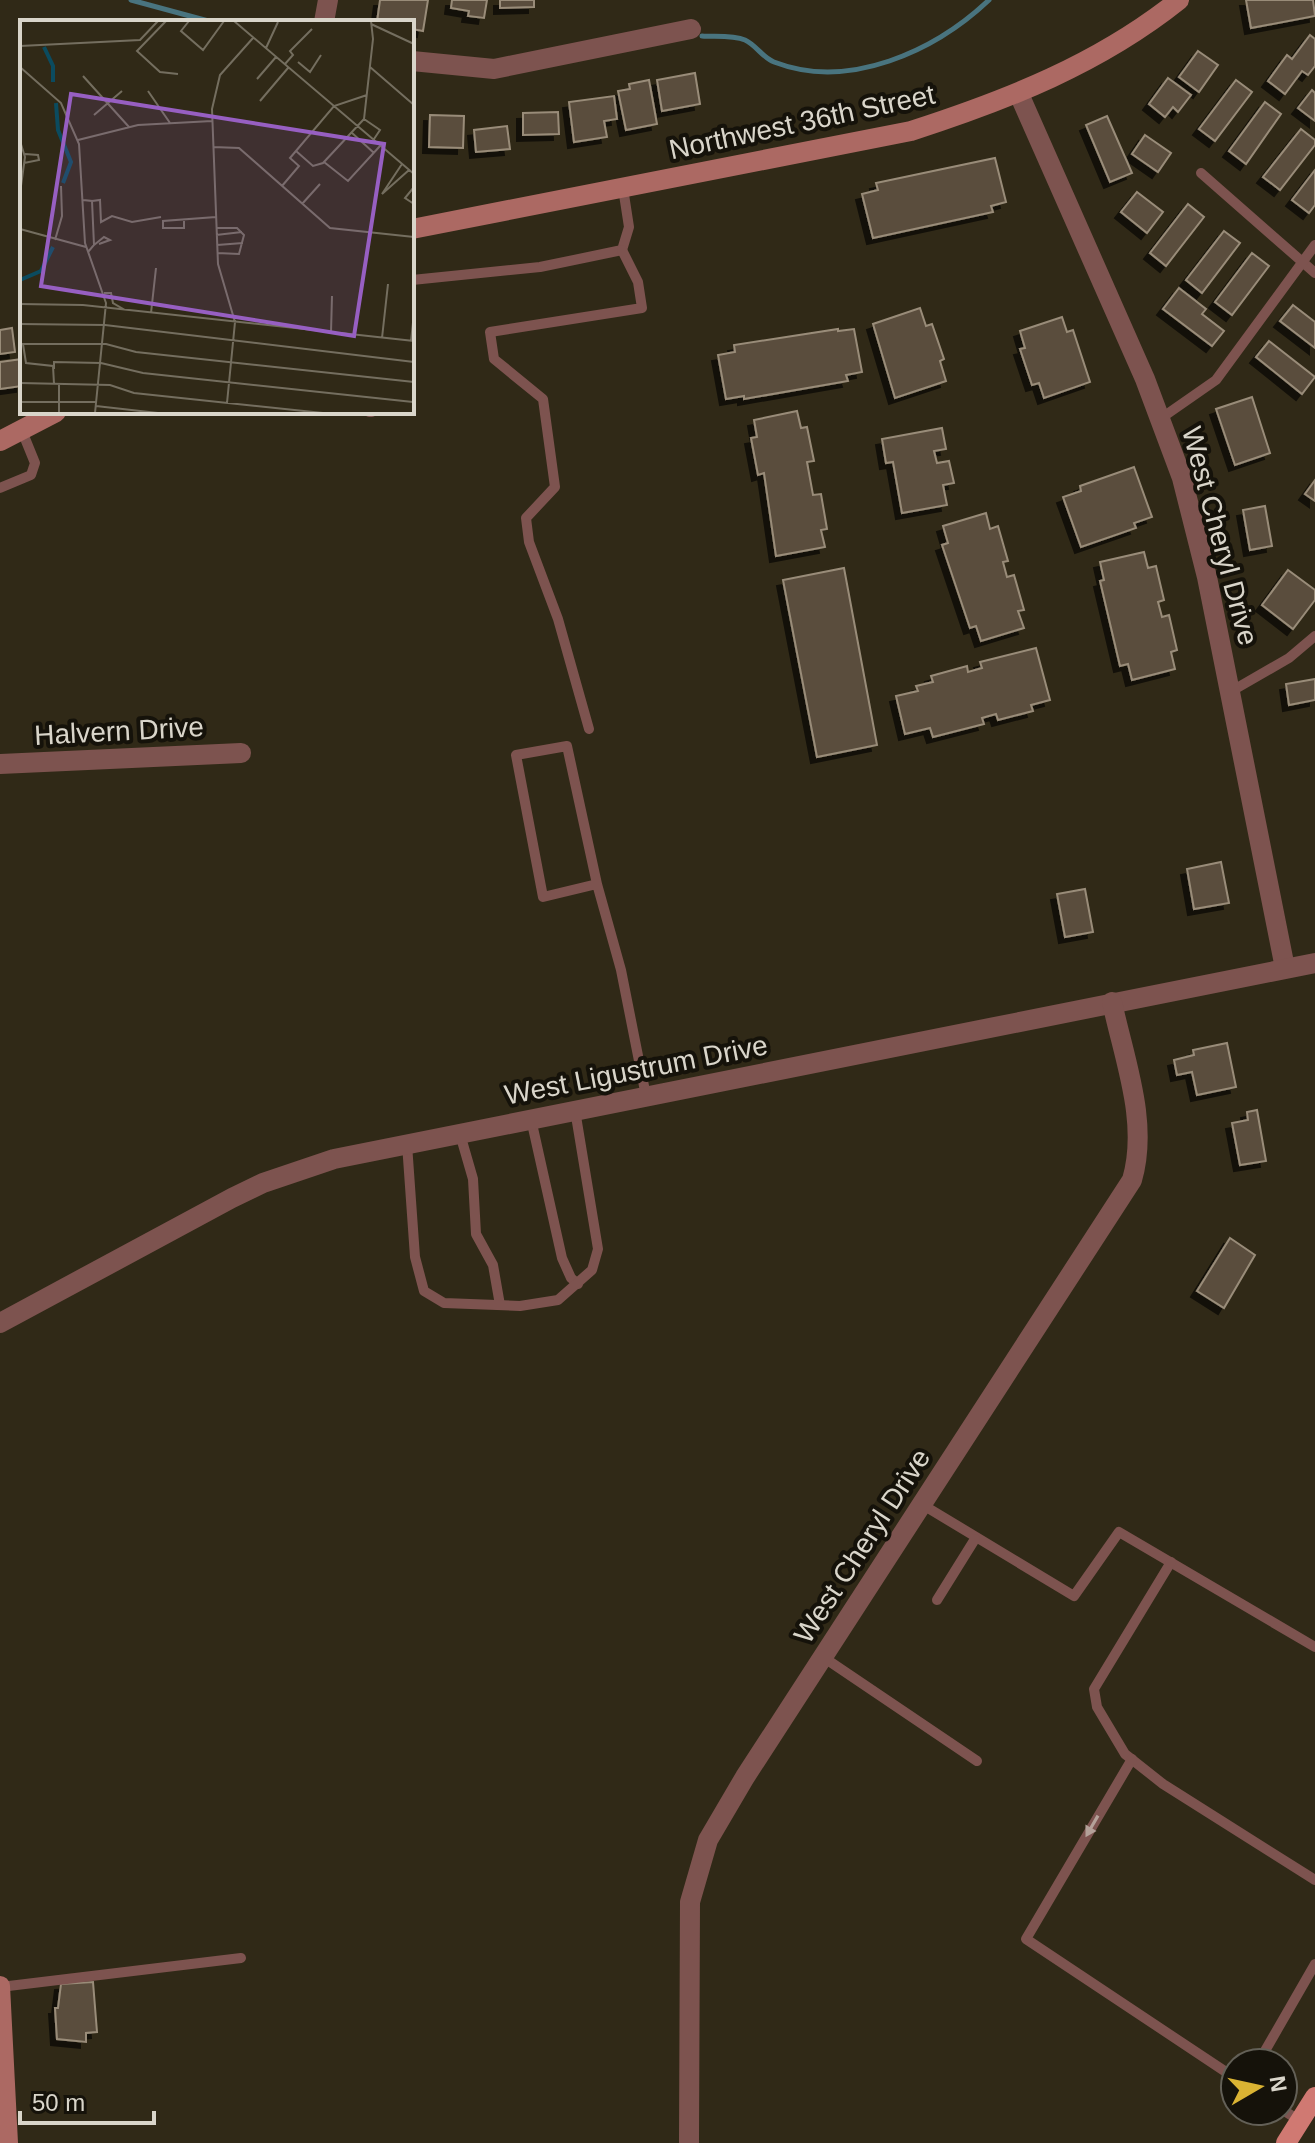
<svg xmlns="http://www.w3.org/2000/svg" width="1315" height="2143" viewBox="0 0 1315 2143" font-family="Helvetica,sans-serif">
<style>
.lines{fill:none;stroke-linecap:round;stroke-linejoin:round}
.stream{stroke:#49747f;stroke-width:5}
.building{fill:#5a4d3d;stroke:#998c79;stroke-width:2;filter:url(#shadow)}
.lane{stroke:#7d534f;stroke-width:10}
.street{stroke:#7d534f;stroke-width:20}
.secondary{stroke:#ac6963;stroke-width:20}
.primary{stroke:#d07972;stroke-width:20}
.oneway{fill:#b4a199}
.labels{text-anchor:middle;dominant-baseline:central;stroke-width:8;stroke-linejoin:round;paint-order:stroke}
.street-label{font-size:28px;fill:#d9d5ca;stroke:#15120a}
.inset-river{fill:none;stroke:#0b4b5f;stroke-width:4}
.inset-road{fill:none;stroke:#746e5f;stroke-width:2}
.view{fill:#975fc2;fill-opacity:0.15;stroke:#975fc2;stroke-width:4}
.inset-edge{fill:none;stroke:#d9d5ca;stroke-width:4}
</style>
<defs>
<filter id="shadow"><feDropShadow dx="-6" dy="6" stdDeviation="0" flood-color="#0009"/></filter>
</defs>
<rect width="100%" height="100%" fill="#302917"/>
<g class="lines">
<g class="stream">
<polyline points="131,0 212,22"/>
<path d="M702,36C714,37 733,35 745,40C756,45 763,58 774,62C849,91 935,51 989,0"/>
</g>
</g>
<g class="building">
<polygon points="380,0 428,0 423,31 412,29 412,22 377,22"/>
<polygon points="452,0 487,0 484,18 468,16 469,11 451,8"/>
<polygon points="500,0 534,0 534,7 500,8"/>
<polygon points="1246,0 1313,0 1315,16 1251,28"/>
<polygon points="1310,35 1315,39 1315,66 1308,75 1302,71 1285,94 1268,81 1287,55 1292,59"/>
<polygon points="1198,51 1218,65 1199,92 1179,77"/>
<polygon points="695,73 700,104 662,111 657,80"/>
<polygon points="1168,78 1191,95 1178,112 1173,107 1165,117 1149,104"/>
<polygon points="649,80 657,124 626,130 618,91 630,89 629,84"/>
<polygon points="1236,80 1252,92 1215,141 1199,129"/>
<polygon points="1312,90 1315,93 1315,121 1298,108"/>
<polygon points="614,96 617,119 604,121 607,137 574,142 569,102"/>
<polygon points="1265,102 1281,114 1246,164 1229,151"/>
<polygon points="558,112 559,134 523,135 523,113"/>
<polygon points="430,115 464,116 463,148 429,147"/>
<polygon points="1107,116 1132,173 1110,182 1086,125"/>
<polygon points="507,126 510,149 476,152 474,130"/>
<polygon points="1301,129 1315,140 1315,145 1280,190 1263,177"/>
<polygon points="1145,135 1171,153 1158,172 1132,154"/>
<polygon points="995,158 1006,202 991,206 993,212 873,238 862,194 878,190 876,183"/>
<polygon points="1315,170 1315,205 1309,213 1292,200"/>
<polygon points="1137,192 1163,212 1147,233 1121,212"/>
<polygon points="1188,204 1204,217 1166,266 1150,253"/>
<polygon points="1224,231 1240,243 1202,293 1186,280"/>
<polygon points="1252,253 1269,266 1232,315 1215,302"/>
<polygon points="1179,288 1206,309 1202,314 1224,331 1212,346 1163,309"/>
<polygon points="1293,305 1315,322 1315,348 1280,321"/>
<polygon points="920,308 926,326 932,324 944,359 940,361 946,381 895,398 873,324"/>
<polygon points="1062,317 1067,332 1073,330 1090,382 1044,398 1039,383 1032,385 1020,349 1025,348 1020,331"/>
<polygon points="12,328 15,352 0,354 0,330"/>
<polygon points="838,329 838,331 854,329 862,372 846,375 848,381 744,399 744,396 726,399 718,355 735,352 734,345"/>
<polygon points="1269,341 1315,377 1302,394 1256,357"/>
<polygon points="22,359 22,386 0,389 0,362"/>
<polygon points="1252,397 1270,453 1235,465 1216,409"/>
<polygon points="797,411 801,428 807,427 814,461 807,462 813,495 821,494 827,529 821,530 825,547 776,556 764,473 758,475 751,438 757,437 754,420"/>
<polygon points="942,428 946,449 934,451 937,463 949,461 954,483 943,485 947,505 902,513 893,462 886,463 882,439"/>
<polygon points="1134,467 1152,517 1134,523 1136,528 1081,547 1063,497 1081,491 1080,486"/>
<polygon points="1315,480 1315,501 1305,494"/>
<polygon points="1265,506 1272,546 1250,550 1243,510"/>
<polygon points="986,513 990,529 998,526 1008,561 1003,562 1007,577 1014,575 1024,610 1018,611 1024,628 981,641 976,626 970,628 942,545 948,543 943,526"/>
<polygon points="1144,552 1148,568 1156,566 1164,600 1158,602 1162,617 1169,615 1177,650 1171,652 1175,669 1132,680 1128,664 1120,666 1100,581 1104,580 1100,562"/>
<polygon points="844,568 877,745 817,757 783,580"/>
<polygon points="1288,570 1315,590 1315,600 1293,629 1262,605"/>
<polygon points="1036,648 1050,700 1031,705 1033,711 998,720 996,714 982,718 984,724 933,737 930,728 905,734 896,696 918,691 916,686 933,682 931,676 967,666 968,672 982,668 980,662"/>
<polygon points="1315,679 1315,700 1289,705 1286,684"/>
<polygon points="1221,862 1229,903 1194,909 1187,869"/>
<polygon points="1085,889 1093,932 1065,937 1057,894"/>
<polygon points="1227,1043 1236,1087 1197,1095 1192,1072 1177,1075 1174,1060 1194,1055 1193,1050"/>
<polygon points="1257,1110 1266,1161 1240,1165 1232,1123 1248,1120 1247,1112"/>
<polygon points="1230,1238 1255,1255 1224,1308 1197,1291"/>
<polygon points="93,1982 97,2032 86,2033 86,2042 57,2039 55,2008 58,2008 61,1984"/>
</g>
<g class="lines">
<g class="lane">
<polyline points="1201,173 1315,273"/>
<polyline points="412,280 540,267 622,250 629,227 623,188"/>
<polyline points="369,412 372,412"/>
<polyline points="1160,419 1216,380 1315,245"/>
<polyline points="0,488 31,475 35,463 22,431"/>
<polyline points="1230,692 1289,658 1315,636"/>
<polyline points="589,729 558,619 529,542 526,518 555,487 543,399 494,359 490,332 642,308 638,282 622,250"/>
<polyline points="597,884 543,897 516,755 567,746 597,884 621,970 646,1096"/>
<polyline points="531,1119 562,1258 571,1278 578,1284"/>
<polyline points="460,1134 473,1179 476,1234 493,1265 500,1305"/>
<polyline points="407,1144 415,1257 424,1291 444,1303 520,1306 558,1300 592,1270 598,1249 575,1110"/>
<polyline points="923,1505 1074,1596 1119,1532 1315,1647"/>
<polyline points="1171,1562 1094,1689 1097,1707 1125,1754 1163,1784 1315,1880"/>
<polyline points="937,1600 975,1539"/>
<polyline points="823,1657 977,1761"/>
<polyline points="1132,1759 1026,1939 1235,2078"/>
<polyline points="0,1987 241,1958"/>
<polyline points="1258,2063 1315,1964"/>
<polyline points="1283,2110 1300,2121"/>
</g>
<g class="street">
<polyline points="324,22 328,0"/>
<polyline points="412,61 494,69 691,29"/>
<polyline points="1019,94 1145,379 1182,478 1207,577 1285,968"/>
<polyline points="0,764 241,753"/>
<polyline points="0,1323 232,1198 263,1183 334,1159 1315,963"/>
<path d="M689,2143L690,1902L708,1840L745,1777L1132,1180C1149,1122 1124,1059 1112,1002"/>
</g>
<g class="secondary">
<path d="M412,229L911,131C1007,100 1099,64 1179,0"/>
<polyline points="0,441 56,412"/>
<polyline points="0,1986 8,2143"/>
</g>
<polyline class="primary" points="1286,2143 1315,2097"/>
</g>
<defs><path id="oneway-solid" d="M-6-.8H1V-3.2L6.5 0L1 3.2V.8H-6Z" transform="scale(2)"/></defs>
<use class="oneway" href="#oneway-solid" transform="translate(1092 1826) rotate(120)"/>
<g class="labels">
<g class="street-label">
<text transform="translate(802 122) rotate(-12)">Northwest 36th Street</text>
<text transform="translate(1220 536) rotate(75)">West Cheryl Drive</text>
<text transform="translate(119 731) rotate(-3)">Halvern Drive</text>
<text transform="translate(636 1070) rotate(-11)">West Ligustrum Drive</text>
<text transform="translate(862 1546) rotate(-57)">West Cheryl Drive</text>
</g>
</g>
<g transform="translate(20 20)">
<rect width="394" height="394" fill="#302917"/>
<path class="inset-river" d="M24,27L33,46V62M36,83L38,110L51,142L43,163M0,260L21,251L33,227"/>
<path class="inset-road" d="M146,1L117,31L140,52L158,54M169,1L161,11L183,30L204,1M214,1L394,154M351,4L394,24M0,26L120,20L138,1M246,28L258,2M278,42L290,52L301,35M265,44L273,35L270,31L292,9M0,47L41,83L59,124L65,223L86,283L75,393M350,47L394,85M63,56L109,107M237,59L256,37M128,71L150,103M240,81L268,48M74,95L102,71M344,99L360,110L354,119M331,112L354,133M58,120L118,105L192,101M0,121L5,137L0,173M193,127L219,128L310,208L394,217M276,131L293,146L303,143L344,99L353,19L351,1M304,142L328,161L360,126M4,143L19,140L18,135L5,134M382,144L362,174L389,150M262,166L279,146L270,138L314,86L347,75M394,167L385,178L394,184M63,180L72,181L74,225L68,232M72,181L80,180L81,202L92,196L112,202L141,197M282,184L300,164M164,199V208H143V201L196,197M196,208H217L224,215L219,234L197,233M0,209L66,227M196,215L222,212M35,220L42,196L41,166M74,225L84,217L90,220L79,224M197,225L223,223M84,273H91L93,283L105,290M0,284L63,285L394,321M131,293L136,248M0,304L85,305L394,342M311,312L312,276M362,318L368,264M391,321L394,293M0,324H86L116,332L394,362M3,324L6,343L33,346L34,364M34,349V342L81,343L123,353L393,382M0,363L90,365L114,373L303,393M0,382H76M207,383L215,302L198,244L192,89L200,55L233,18M76,386L138,393M39,393V364"/>
<path class="view" d="M51,74L364,124L334,316L21,266Z"/>
<rect width="394" height="394" class="inset-edge"/>
</g>
<g transform="translate(1259 2087) rotate(81)"><circle r="38" fill="#15120a" stroke="#636057" stroke-width="2"/>
<path d="M0-6L14 30L0 20L-14 30Z" fill="#dab333"/>
<text y="-12" font-size="22" font-weight="bold" text-anchor="middle" fill="#d9d5ca">N</text>
</g>
<path d="M20 2111v12h134v-12" fill="none" stroke="#d9d5ca" stroke-width="4"/>
<text x="32" y="2111" font-size="24" fill="#d9d5ca" stroke="#15120a" stroke-width="6" paint-order="stroke">50 m</text>
</svg>
